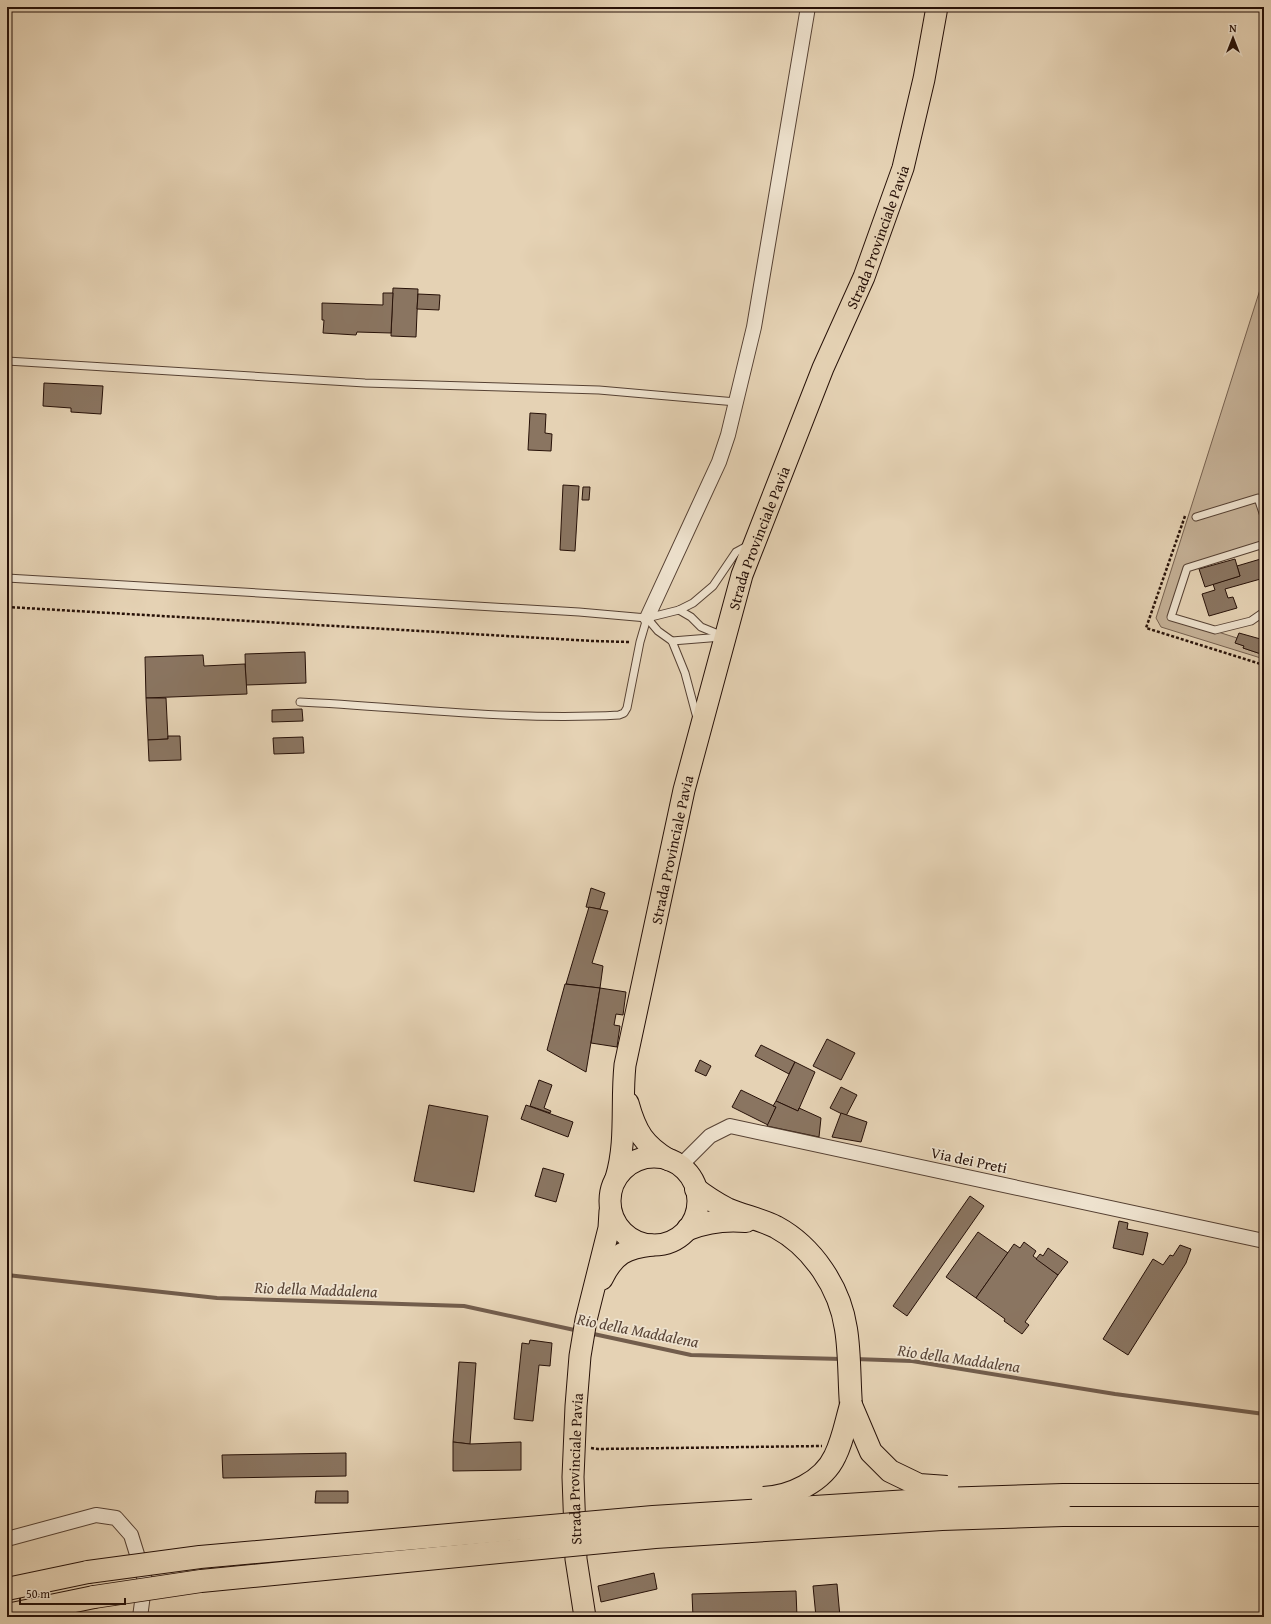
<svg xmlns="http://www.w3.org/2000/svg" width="1271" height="1624" viewBox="0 0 1271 1624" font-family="'Gentium Book Plus',serif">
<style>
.green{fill:#c5b197;stroke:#766150}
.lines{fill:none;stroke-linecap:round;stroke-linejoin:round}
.stream{stroke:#725d4c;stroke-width:4}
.building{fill:#8a7561;stroke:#271108}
.lane-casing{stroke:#564133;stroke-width:9}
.street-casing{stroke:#564133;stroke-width:16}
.primary-casing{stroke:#271108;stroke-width:23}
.highway-casing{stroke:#271108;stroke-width:24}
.path{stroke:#271108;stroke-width:2.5;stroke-dasharray:3 2;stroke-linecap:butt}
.lane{stroke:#eee2ce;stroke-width:7}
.street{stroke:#eee2ce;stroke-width:14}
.primary{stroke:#e5d2b4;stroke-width:21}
.highway{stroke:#e5d2b4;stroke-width:22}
.highway-bridge-casing{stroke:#271108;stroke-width:24;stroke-linecap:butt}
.highway-bridge{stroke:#e5d2b4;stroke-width:22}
.labels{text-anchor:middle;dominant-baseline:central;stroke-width:3.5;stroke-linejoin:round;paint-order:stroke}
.street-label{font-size:15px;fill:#271108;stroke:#eee2ce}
.water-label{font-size:16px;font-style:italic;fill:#594436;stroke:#eee2ce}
</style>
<rect width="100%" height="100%" fill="#e5d2b4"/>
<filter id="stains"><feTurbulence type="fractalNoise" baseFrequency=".005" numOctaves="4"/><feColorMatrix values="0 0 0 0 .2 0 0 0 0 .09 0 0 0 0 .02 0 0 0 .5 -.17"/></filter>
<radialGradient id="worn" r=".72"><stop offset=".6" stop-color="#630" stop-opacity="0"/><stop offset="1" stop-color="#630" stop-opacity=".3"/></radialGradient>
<polygon class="green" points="1264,277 1264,544 1187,568 1171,617 1237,638 1236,643 1244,646 1243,648 1264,655 1264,659 1161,627 1156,618"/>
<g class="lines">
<g class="stream">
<polyline points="7,1275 217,1298 464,1306 579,1331"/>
<polyline points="589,1333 691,1355 842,1359"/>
<polyline points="855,1359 912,1361 1115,1394 1264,1414"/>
</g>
</g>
<g class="building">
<polygon points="393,288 418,289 416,337 391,336"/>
<polygon points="383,293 393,293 391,333 357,332 356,335 323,333 324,320 322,320 322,303 383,305"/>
<polygon points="418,294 440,295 439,310 417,309"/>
<polygon points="44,383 103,386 101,414 71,412 71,408 43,406"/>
<polygon points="530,413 546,414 545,433 552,434 551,451 528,450"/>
<polygon points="563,485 579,486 575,551 560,550"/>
<polygon points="583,487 590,487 589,500 582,500"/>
<polygon points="1264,558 1264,578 1225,589 1228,598 1233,597 1237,608 1209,616 1202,594 1215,590 1213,584 1240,576 1237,566"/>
<polygon points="1235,559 1240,576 1205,587 1199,569"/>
<polygon points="1239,633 1264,640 1264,655 1243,648 1244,646 1235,643"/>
<polygon points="305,652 306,683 246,685 245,654"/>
<polygon points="203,655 204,666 245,664 247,694 146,698 145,657"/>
<polygon points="146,698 166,698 168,739 148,740"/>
<polygon points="302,709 303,721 272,722 272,710"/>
<polygon points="168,736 180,736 181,760 149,761 148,740 168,739"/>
<polygon points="303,737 304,753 274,754 273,738"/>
<polygon points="591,888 605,893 600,909 586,907"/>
<polygon points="589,907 608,911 592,963 603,966 600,988 566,984"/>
<polygon points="565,984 600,988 586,1072 547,1050"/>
<polygon points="600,988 626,992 623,1015 616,1014 614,1025 620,1026 617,1047 591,1043"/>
<polygon points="827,1039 855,1053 841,1080 813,1066"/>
<polygon points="761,1045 795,1062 789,1074 755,1056"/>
<polygon points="700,1060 711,1066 706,1076 695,1071"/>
<polygon points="795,1062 815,1072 798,1111 776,1101"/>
<polygon points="539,1080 552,1085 544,1108 551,1111 550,1113 530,1106"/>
<polygon points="841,1087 857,1095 846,1116 830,1108"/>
<polygon points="741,1090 776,1107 768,1125 732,1107"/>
<polygon points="776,1101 798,1111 799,1108 821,1118 819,1137 767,1126 776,1107 773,1106"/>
<polygon points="429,1105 488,1116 474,1192 414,1181"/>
<polygon points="526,1105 573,1122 568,1137 521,1119"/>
<polygon points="841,1113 867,1122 861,1142 832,1137"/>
<polygon points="543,1168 564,1174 556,1202 535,1196"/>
<polygon points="970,1196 984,1206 907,1316 893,1306"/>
<polygon points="1119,1221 1128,1223 1127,1229 1148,1233 1143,1255 1113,1248"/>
<polygon points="978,1232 1008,1253 976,1298 946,1277"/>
<polygon points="1024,1242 1036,1251 1033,1256 1058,1275 1025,1322 1029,1325 1022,1334 1004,1321 1005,1319 976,1298 1014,1244 1020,1248"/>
<polygon points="1180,1245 1191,1249 1186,1263 1128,1355 1103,1339 1153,1259 1163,1265 1170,1255 1173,1256"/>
<polygon points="1048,1248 1068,1262 1058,1275 1036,1259 1040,1254 1043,1256"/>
<polygon points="530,1340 552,1343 550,1366 539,1365 533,1421 514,1419 522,1343 529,1344"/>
<polygon points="459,1362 476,1363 470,1444 453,1442"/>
<polygon points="453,1442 470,1444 521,1442 521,1470 453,1471"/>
<polygon points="346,1453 346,1476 223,1478 222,1455"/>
<polygon points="316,1491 348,1491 348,1503 315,1503"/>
<polygon points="654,1573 657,1589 601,1602 598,1586"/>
<polygon points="837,1584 840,1617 816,1617 813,1586"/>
<polygon points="796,1591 797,1617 693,1617 692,1594"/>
</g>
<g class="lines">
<g class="lane-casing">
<g id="lane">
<polyline points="7,361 365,383 599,390 736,402"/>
<polyline points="1196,517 1258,498 1264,516"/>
<polyline points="1264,544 1187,568 1171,617 1215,630 1251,621 1264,612"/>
<polyline points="7,578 579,612 647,618 679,610 693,603 713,586 736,552 749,545"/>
<polyline points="679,610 691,617 701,627 723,636"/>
<polyline points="647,618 658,631 672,641 685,673 697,718"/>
<polyline points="672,641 722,637"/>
<path d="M300,702C406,707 512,721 619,715L624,713L627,708L640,642L647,618"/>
</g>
</g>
<g class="street-casing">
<g id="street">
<polyline points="647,618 719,462 728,435 754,327 808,7"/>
<polyline points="680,1166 710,1136 730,1126 1264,1241"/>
<polyline points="7,1539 96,1515 116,1518 131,1535 145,1580 140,1617"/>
</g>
</g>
<g class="primary-casing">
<g id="primary">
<path d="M628,1103C636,1132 644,1145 669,1160"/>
<circle cx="654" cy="1201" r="44"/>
<path id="s1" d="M616,1178C627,1142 621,1103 625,1065L684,790L742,575L823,368L864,277L903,168L924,79L937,7"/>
<path d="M602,1279C614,1254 626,1248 652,1245"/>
<path id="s2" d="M585,1617L576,1559L573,1477L576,1406L580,1356L586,1320L609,1228L610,1211"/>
</g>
</g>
<g class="highway-casing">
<g id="highway">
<path d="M696,1189C706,1197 716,1203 727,1209C743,1216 760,1219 776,1227C813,1247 840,1288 846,1329C850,1354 849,1380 851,1405"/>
<path d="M688,1229C708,1221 725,1219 746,1221"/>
<polyline points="1063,1515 1264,1515"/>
<polyline points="7,1589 88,1572"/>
<polyline points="7,1615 94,1597"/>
</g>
</g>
<g class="path">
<polyline points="1185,516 1146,628 1264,665"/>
<polyline points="7,607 593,641 629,642"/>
<polyline points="591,1448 598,1449 822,1446"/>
</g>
<use href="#lane" class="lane"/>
<use href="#street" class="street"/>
<use href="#primary" class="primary"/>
<use href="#highway" class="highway"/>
<g class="highway-bridge-casing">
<g id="highway-bridge">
<polyline points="851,1405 871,1452 890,1471 919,1485 947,1487"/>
<path d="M763,1498C790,1497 823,1482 835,1456C843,1440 846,1422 851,1405"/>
<polyline points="88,1572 200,1557 653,1517 941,1499 1063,1495 1264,1495"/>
<polyline points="94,1597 201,1581 655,1537 942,1519 1063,1515"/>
</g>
</g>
<use href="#highway-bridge" class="highway-bridge"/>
</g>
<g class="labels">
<g class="street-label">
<text stroke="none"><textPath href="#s1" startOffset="982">Strada Provinciale Pavia</textPath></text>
<text stroke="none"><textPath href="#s1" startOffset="658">Strada Provinciale Pavia</textPath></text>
<text stroke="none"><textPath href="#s1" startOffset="334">Strada Provinciale Pavia</textPath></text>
<text transform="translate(969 1160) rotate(12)">Via dei Preti</text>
<text stroke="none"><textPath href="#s2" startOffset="149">Strada Provinciale Pavia</textPath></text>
</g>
<g class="water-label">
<text transform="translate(316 1289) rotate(2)">Rio della Maddalena</text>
<text transform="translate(638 1330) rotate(11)">Rio della Maddalena</text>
<text transform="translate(959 1358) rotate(8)">Rio della Maddalena</text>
</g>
</g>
<rect width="1271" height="1624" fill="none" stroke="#e5d2b4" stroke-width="24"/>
<rect x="8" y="8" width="1255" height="1608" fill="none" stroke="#271108" stroke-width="2"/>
<rect x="12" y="12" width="1247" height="1600" fill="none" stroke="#271108"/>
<g transform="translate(1233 38)" stroke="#eee2ce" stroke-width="3" paint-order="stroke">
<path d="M0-3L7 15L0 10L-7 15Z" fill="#271108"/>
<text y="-6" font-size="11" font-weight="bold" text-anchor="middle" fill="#271108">N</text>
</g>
<path d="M20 1598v6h105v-6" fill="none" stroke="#271108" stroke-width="2"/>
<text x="26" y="1598" font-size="12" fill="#271108" stroke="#eee2ce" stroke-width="3" paint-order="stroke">50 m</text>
<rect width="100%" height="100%" filter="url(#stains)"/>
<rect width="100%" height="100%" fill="url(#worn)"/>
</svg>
